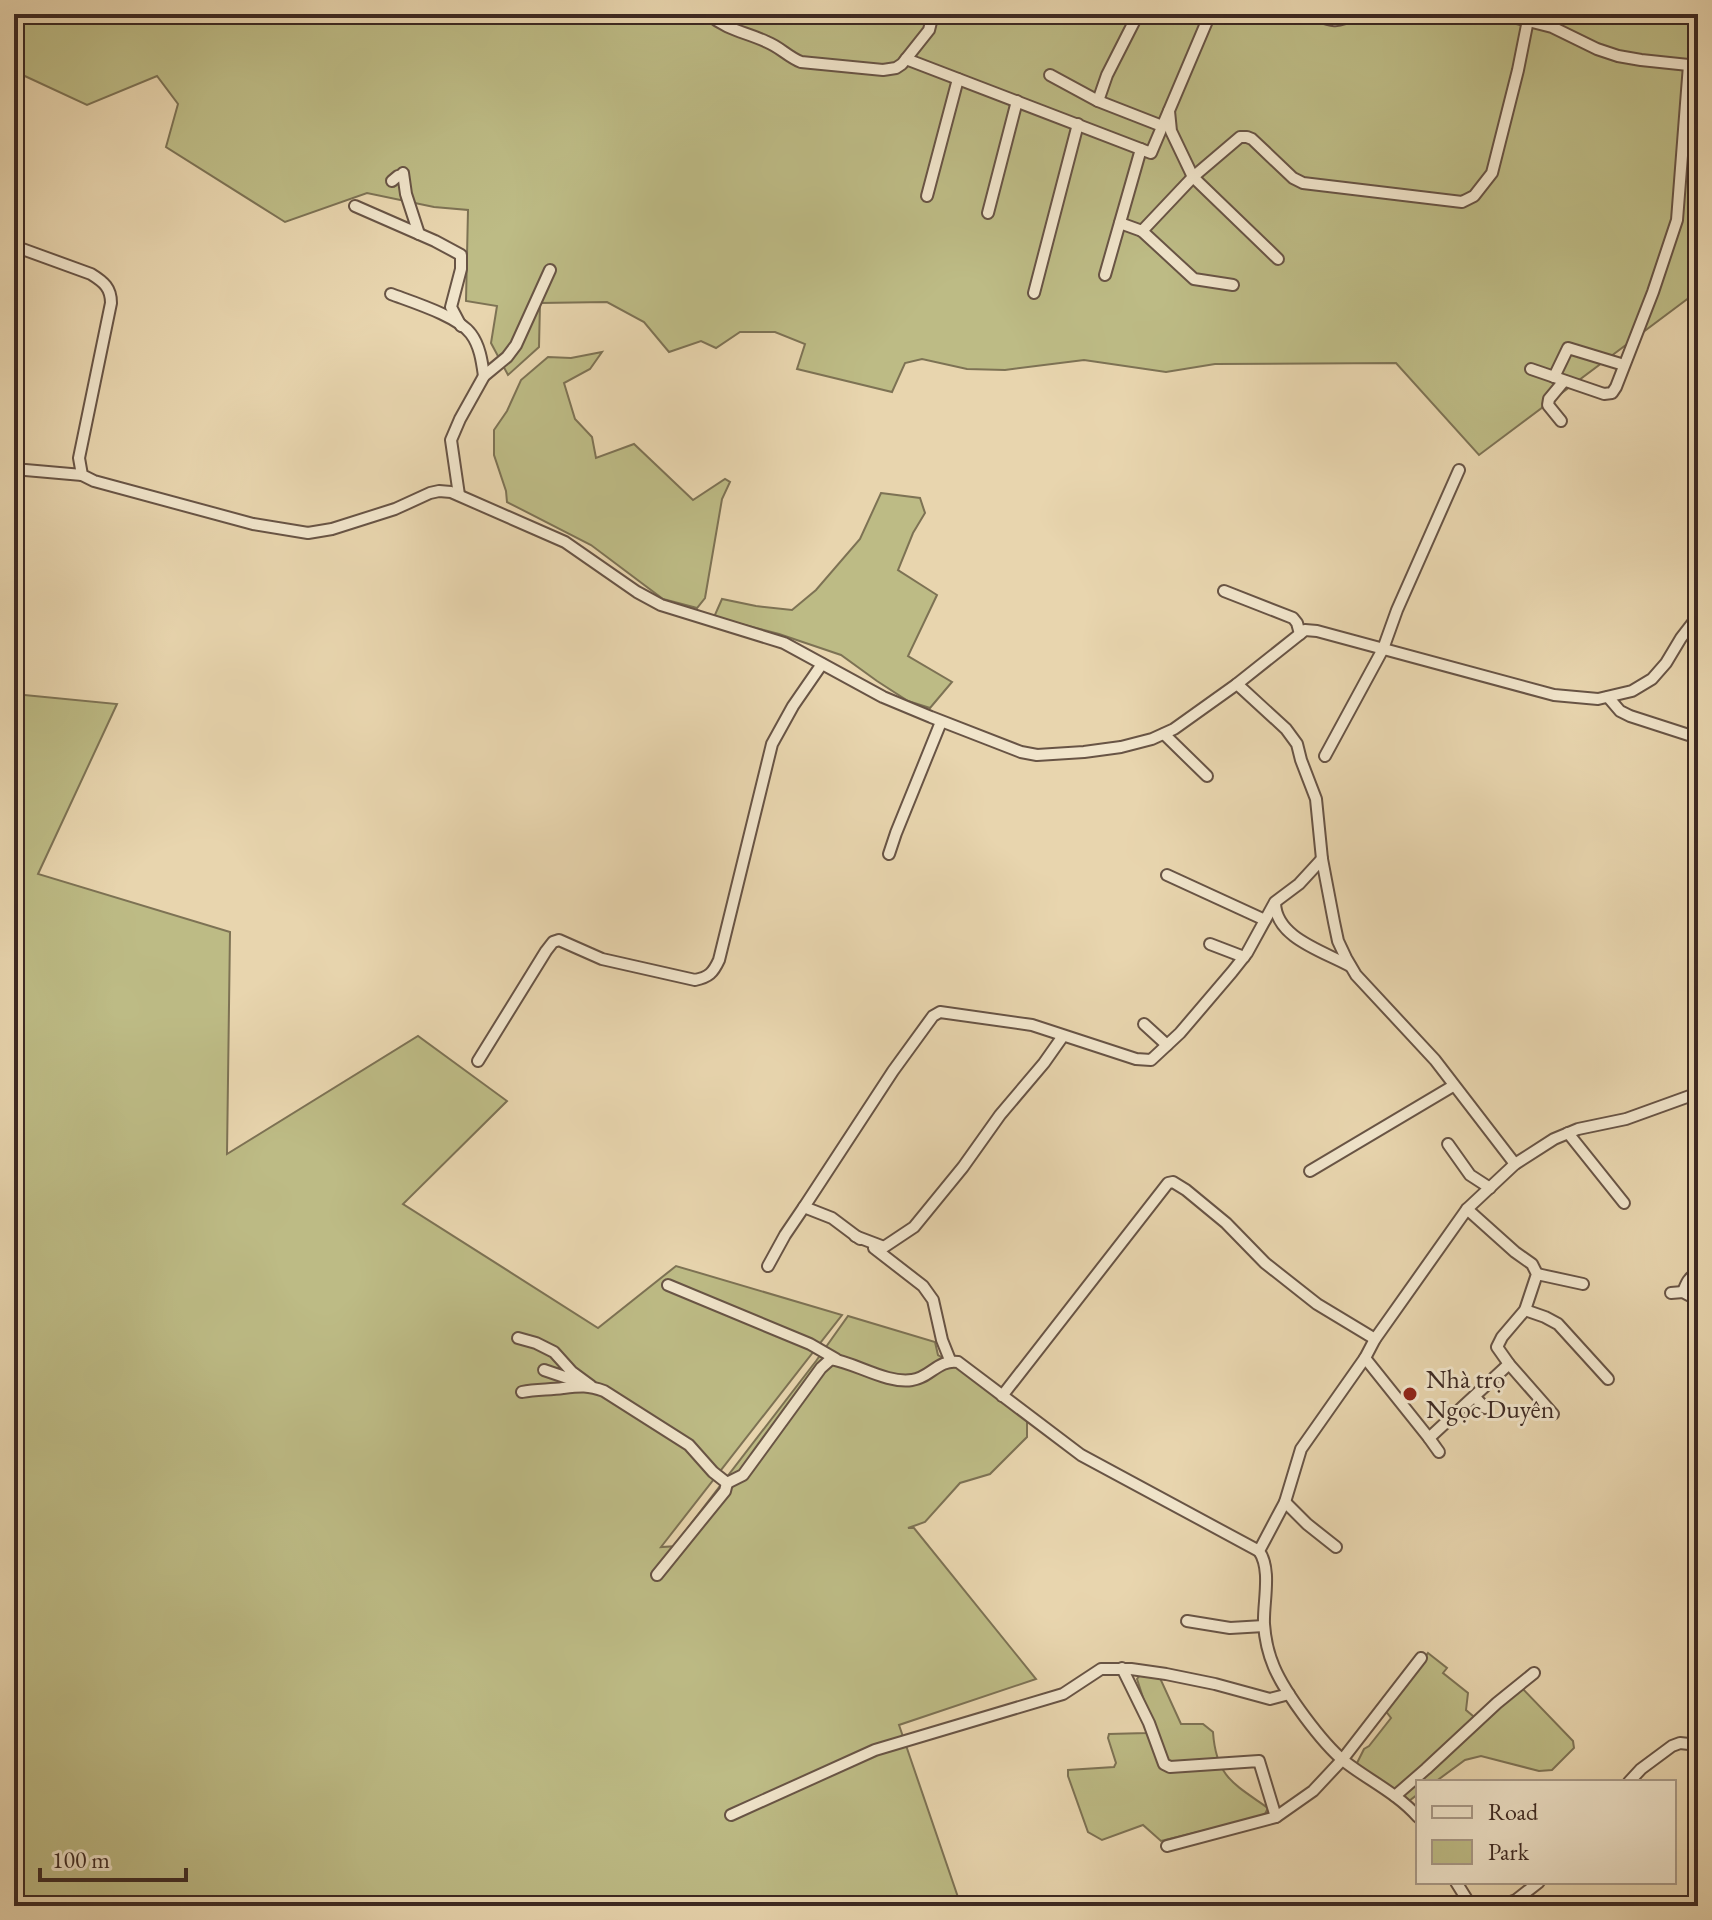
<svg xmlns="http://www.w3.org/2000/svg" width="1712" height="1920" viewBox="0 0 1712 1920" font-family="'EB Garamond',serif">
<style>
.green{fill:#bdbb85;stroke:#7d7254;stroke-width:2}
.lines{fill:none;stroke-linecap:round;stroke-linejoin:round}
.minor-casing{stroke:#685445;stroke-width:14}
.minor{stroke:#f0e4ca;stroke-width:10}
.poi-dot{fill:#8f2418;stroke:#f0e4ca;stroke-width:3}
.labels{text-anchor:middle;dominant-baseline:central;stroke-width:6;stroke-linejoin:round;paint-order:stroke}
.poi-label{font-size:26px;fill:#3d2922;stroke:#f0e4ca;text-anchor:start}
</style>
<rect width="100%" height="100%" fill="#e8d5ae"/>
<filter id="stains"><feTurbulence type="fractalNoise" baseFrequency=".0025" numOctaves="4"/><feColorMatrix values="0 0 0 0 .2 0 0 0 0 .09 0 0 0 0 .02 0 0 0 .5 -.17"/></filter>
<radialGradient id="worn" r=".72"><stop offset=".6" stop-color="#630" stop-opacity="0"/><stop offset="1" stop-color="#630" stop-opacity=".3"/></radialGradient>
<g class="green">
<polygon points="14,14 1698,14 1698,291 1479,455 1396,363 1215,364 1166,372 1084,360 1005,370 967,369 922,359 905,363 892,392 797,369 805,344 775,332 740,332 716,348 701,341 669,352 644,322 607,302 540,303 539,347 508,375 491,343 497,306 466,301 468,210 434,207 367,193 285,222 166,147 178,104 157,76 87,105 14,71"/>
<polygon points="602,352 590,369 564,383 575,419 592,437 596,458 634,444 693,500 725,479 730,482 722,499 705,598 697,608 663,599 591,545 507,502 506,491 494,455 494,430 507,411 521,380 548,357 571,358"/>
<polygon points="881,493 920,498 925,513 913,533 898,570 937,595 908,656 952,682 930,708 908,701 877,681 841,655 779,634 714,617 722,599 756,606 792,610 816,590 860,539"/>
<polygon points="14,694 117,704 38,874 230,932 227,1154 418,1036 507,1101 403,1204 598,1328 676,1266 842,1315 661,1547 678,1546 677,1542 816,1361 848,1316 935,1342 938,1355 957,1366 1027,1420 1027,1437 990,1474 960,1483 925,1522 908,1528 914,1528 1036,1679 899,1725 961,1906 14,1906"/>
<polygon points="1428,1653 1447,1668 1443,1673 1468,1693 1466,1710 1480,1722 1522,1688 1573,1741 1574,1748 1552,1770 1539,1771 1481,1756 1465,1760 1435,1782 1418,1782 1418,1794 1409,1801 1404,1801 1356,1765 1364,1749 1369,1746 1391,1718 1385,1710"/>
<path d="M1141,1674L1160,1678L1181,1724H1203L1213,1732C1216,1777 1234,1784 1268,1808L1264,1816L1161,1841L1143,1825L1102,1840L1088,1832L1068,1776V1770L1114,1767L1116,1763L1108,1738L1109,1734L1147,1733L1152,1725L1137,1679Z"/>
</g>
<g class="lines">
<g class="minor-casing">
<g id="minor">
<path d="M708,14C730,32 744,31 767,42C780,47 788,57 801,62L883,70L896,68L902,64L929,30L933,14"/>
<path d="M1313,14C1327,19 1338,25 1351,14"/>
<polyline points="1501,14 1552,27 1597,49 1618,56 1641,60 1698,66"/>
<polyline points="906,59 1151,153 1210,14"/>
<polyline points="1050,75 1098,101 1162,126"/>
<polyline points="1098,101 1107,75 1138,14"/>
<polyline points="1169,111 1171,131 1193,177 1278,259"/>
<polyline points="403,173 406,194 419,234"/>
<polyline points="392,181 398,176 403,175"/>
<polyline points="927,196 958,79"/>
<polyline points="355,206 435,241 461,255 461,269 451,307 461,326"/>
<polyline points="988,213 1017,101"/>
<polyline points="1120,223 1142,231 1193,177 1240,137 1247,137 1252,139 1293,178 1303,183 1462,202 1474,196 1492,173 1518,70 1528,20"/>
<polyline points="1142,231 1194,279 1233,285"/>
<path d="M14,246L91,274C104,282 111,288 111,303L79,458L82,475L94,481L253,524L308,533L332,529L395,509L430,493L439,491L451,492L565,542L637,592L661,605L784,643L883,697L931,717L1021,752L1037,755L1084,752L1121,747L1152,739L1174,729L1237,684L1305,630L1317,631L1554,695L1598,699L1632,691L1652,679L1666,663L1681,638L1698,616"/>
<polyline points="1105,275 1141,149"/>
<polyline points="1034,293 1078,124"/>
<path d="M391,294C412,302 458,316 471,334C480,346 482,362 484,376"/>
<polyline points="1531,369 1604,394 1612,393 1616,387 1653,292 1677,220 1689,65"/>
<polyline points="1554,377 1568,348 1624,365"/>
<polyline points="1561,421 1548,405 1549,399 1564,381"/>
<polyline points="14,469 82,475"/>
<polyline points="459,495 451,440 460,419 484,376 507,357 516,345 550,270"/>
<polyline points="1224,591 1293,618 1297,623 1300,634"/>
<polyline points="1237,684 1286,729 1297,744 1301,760 1316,799 1322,859 1334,922 1338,941 1346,958 1356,975 1435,1060 1515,1164"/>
<polyline points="1608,697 1620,711 1630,716 1698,738"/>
<polyline points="1164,734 1207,776"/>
<polyline points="1325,756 1383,649 1397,610 1459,470"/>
<polyline points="889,854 896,833 941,722"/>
<polyline points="1167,875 1265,920"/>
<path d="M1275,903C1276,938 1323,951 1350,966"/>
<polyline points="1210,944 1244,957"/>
<polyline points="1144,1024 1167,1045"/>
<path d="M478,1061L546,951L553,942L559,940L602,959L695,980C709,977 713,973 719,960L772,744L793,706L822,664"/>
<polyline points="1568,1133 1624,1203"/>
<polyline points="1448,1144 1470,1175 1490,1188"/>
<polyline points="1310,1171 1453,1086"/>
<polyline points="804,1207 893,1071 933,1016 940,1012 1032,1025 1136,1059 1151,1060 1180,1033 1232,972 1247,953 1275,902 1299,884 1322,859"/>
<polyline points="1467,1209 1515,1252 1532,1264 1537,1274 1525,1310 1502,1337 1497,1347 1509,1364 1553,1414"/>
<polyline points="855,1236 884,1247 914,1227 963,1167 1000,1115 1044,1063 1063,1036"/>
<polyline points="874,1248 923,1286 933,1300 942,1340 950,1360"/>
<polyline points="768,1266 785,1235 804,1207 832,1218 860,1239"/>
<polyline points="1537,1274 1583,1284"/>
<polyline points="668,1285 810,1344 836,1359"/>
<path d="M1683,1292C1686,1284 1689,1276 1698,1273"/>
<polyline points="1671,1293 1683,1292 1698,1300"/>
<polyline points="1525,1310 1545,1317 1558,1324 1608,1379"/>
<polyline points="518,1338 536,1343 554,1352 572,1372 591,1386 544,1370"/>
<polyline points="1365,1358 1429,1438 1509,1364"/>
<path d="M522,1392C536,1389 549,1390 563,1388C580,1386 588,1385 604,1391L689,1445L713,1472L727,1483L743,1475L821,1368L831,1359C856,1363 887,1384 912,1380C930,1378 938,1359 958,1362L1081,1455L1259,1551"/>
<polyline points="1002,1396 1168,1183 1173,1182 1186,1190 1226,1223 1265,1263 1317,1304 1375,1339"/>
<polyline points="1475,1397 1485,1408"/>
<polyline points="1429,1438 1439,1452"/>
<polyline points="1285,1502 1307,1524 1336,1547"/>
<polyline points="657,1575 725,1491 727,1483"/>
<polyline points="1187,1621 1230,1628 1264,1626"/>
<polyline points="1122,1668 1149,1723 1164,1764 1170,1767 1259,1761 1276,1817"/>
<polyline points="1629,1782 1641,1769 1672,1746 1680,1743 1698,1745"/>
<polyline points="1395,1796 1426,1769 1497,1703 1534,1673"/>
<polyline points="731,1815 875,1750 1063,1694 1101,1669 1131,1669 1166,1674 1215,1684 1270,1699 1289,1694"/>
<path d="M1418,1817C1397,1793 1368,1780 1344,1761C1322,1743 1285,1693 1274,1667C1268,1653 1265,1639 1264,1624C1263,1602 1272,1570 1259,1551L1285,1502L1301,1449L1365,1358L1375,1339L1467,1209L1515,1164L1554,1139L1578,1129L1626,1119L1698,1093"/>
<polyline points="1167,1846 1276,1817 1313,1791 1342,1760 1421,1658"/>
<polyline points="1456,1882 1471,1906"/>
<polyline points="1499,1906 1516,1900 1539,1882"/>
</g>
</g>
<use href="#minor" class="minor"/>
</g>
<circle class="poi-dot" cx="1410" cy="1394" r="8"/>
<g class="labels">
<g class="poi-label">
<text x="1426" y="1379">Nhà trọ<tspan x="1426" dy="30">Ngọc Duyên</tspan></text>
</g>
</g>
<rect width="1712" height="1920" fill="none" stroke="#e8d5ae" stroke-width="48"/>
<rect x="16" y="16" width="1680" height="1888" fill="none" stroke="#3d2922" stroke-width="4"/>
<rect x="24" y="24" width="1664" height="1872" fill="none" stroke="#3d2922" stroke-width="2"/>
<rect x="1416" y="1780" width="260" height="104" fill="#f0e4ca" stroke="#a89987" stroke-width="2"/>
<rect x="1432" y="1806" width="40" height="12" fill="#f0e4ca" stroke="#a89987" stroke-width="2"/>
<text x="1488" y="1820" font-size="24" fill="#3d2922">Road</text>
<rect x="1432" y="1840" width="40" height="24" fill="#bdbb85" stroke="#a89987" stroke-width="2"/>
<text x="1488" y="1860" font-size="24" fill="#3d2922">Park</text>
<path d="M40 1868v12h146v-12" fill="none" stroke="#3d2922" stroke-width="4"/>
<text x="52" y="1868" font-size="24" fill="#3d2922" stroke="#f0e4ca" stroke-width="6" paint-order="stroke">100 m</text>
<rect width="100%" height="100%" filter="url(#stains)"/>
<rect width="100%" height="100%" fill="url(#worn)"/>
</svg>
